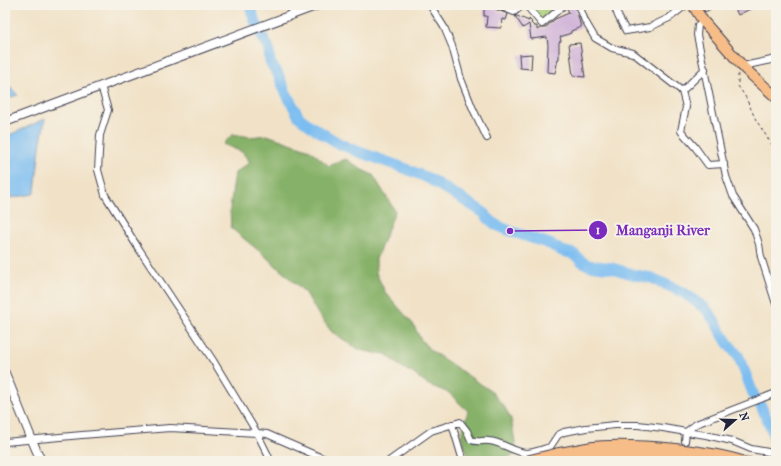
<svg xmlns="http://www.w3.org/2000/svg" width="781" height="466" viewBox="0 0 781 466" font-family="'IM FELL French Canon',serif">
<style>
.green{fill:#a9ce78;stroke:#66785a}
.forest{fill:#86b168;stroke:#546a52}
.water{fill:#7cbdf1;stroke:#4f7096}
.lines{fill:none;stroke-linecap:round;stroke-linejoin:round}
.river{stroke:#7cbdf1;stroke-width:11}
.building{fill:#cdadd7}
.minor-tunnel{stroke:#c8bcab;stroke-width:6;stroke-dasharray:6 3;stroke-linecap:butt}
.minor-casing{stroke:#413f50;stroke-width:8}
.tertiary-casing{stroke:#413f50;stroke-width:10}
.primary-casing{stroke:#413f50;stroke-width:12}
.trunk-casing{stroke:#413f50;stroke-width:13}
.path{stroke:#413f50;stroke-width:1;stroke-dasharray:3 3;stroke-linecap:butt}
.minor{stroke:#fff;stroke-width:6}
.tertiary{stroke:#fff;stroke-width:8}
.primary{stroke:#f7bd88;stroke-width:10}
.trunk{stroke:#f7bd88;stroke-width:11}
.trunk-bridge-casing{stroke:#413f50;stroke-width:13;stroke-linecap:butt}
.trunk-bridge{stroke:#f7bd88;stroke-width:11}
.leader{fill:none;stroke:#7b2cbf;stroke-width:1.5}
.callout-dot{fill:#7b2cbf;stroke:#f7f3e8;stroke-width:1.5}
.mark-label{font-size:12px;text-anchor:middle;font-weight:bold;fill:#fff}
.callout-label{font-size:14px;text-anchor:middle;font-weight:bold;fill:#7b2cbf;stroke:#f7f3e8;stroke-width:4;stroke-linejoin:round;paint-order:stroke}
</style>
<rect width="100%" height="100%" fill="#f7f3e8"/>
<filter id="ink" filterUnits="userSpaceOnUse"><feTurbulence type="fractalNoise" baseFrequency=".025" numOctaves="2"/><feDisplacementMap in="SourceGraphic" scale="8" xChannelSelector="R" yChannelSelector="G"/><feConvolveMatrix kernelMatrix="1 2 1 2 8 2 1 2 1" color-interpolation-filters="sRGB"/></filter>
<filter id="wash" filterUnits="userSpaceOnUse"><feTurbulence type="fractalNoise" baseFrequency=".012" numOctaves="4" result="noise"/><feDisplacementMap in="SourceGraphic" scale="16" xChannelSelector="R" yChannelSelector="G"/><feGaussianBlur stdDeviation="0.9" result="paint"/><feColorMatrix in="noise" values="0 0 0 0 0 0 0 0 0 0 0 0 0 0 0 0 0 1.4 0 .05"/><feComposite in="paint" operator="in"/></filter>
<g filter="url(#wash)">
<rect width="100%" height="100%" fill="#f1e2c7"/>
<polygon class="green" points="530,5 561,5 542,21"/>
<polygon class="forest" points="233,134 250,137 267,135 310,150 329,166 346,159 362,170 373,175 395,211 376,259 376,273 385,292 413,324 421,340 430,350 491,391 505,408 511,419 517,454 497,461 470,461 461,436 468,411 449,393 427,384 414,374 400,366 386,354 375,353 360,350 332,332 318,314 306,293 264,255 231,228 230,209 235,173 250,162 242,152 223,144"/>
<g class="water">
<polygon points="5,83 18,95 5,99"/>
<path d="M45,119L40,147L35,191L33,194L10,198C2,193 4,184 8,177L5,167L6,161L5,152L7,147L5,143V137Z"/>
</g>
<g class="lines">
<polyline class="river" points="250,5 254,19 269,50 270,62 278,74 285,91 299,117 312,127 340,144 359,152 404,168 428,178 483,212 488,218 496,225 510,231 550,244 562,251 574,254 581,261 588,265 612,268 635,275 652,278 684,293 706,309 714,320 727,342 739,357 754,396 761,406 772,430 776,446"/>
</g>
<g id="blocks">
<g class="building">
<polygon points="490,5 493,6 495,9 508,14 506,20 502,19 501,28 486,27 487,16 484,16 484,6"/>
<polygon points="572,5 575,5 581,27 571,31 571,33 560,37 561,41 559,42 559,59 558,59 555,73 547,72 548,45 547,37 531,39 529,24 523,28 515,16 517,16 529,21 529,19 532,22 531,23 534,26 537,26 537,30 540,28 545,28 555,19 569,13 567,8 568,6"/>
<polygon points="701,5 718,5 705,12"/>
<polygon points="733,5 758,5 738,15"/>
<polygon points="580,43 585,77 573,76 569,44"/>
<polygon points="532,54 531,69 520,68 519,55"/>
</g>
</g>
</g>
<g filter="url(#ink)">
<use href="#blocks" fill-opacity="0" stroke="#413f50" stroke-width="1"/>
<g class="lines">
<polyline class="minor-tunnel" points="748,461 749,456"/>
<g class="minor-casing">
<g id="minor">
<polyline points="430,5 444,27 452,46 461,79 473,109 487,138"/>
<polyline points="497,5 514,12 523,5"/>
<polyline points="526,5 542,24 564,5"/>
<polyline points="579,5 585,21 595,38 612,48 633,53 682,91 705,69"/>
<polyline points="614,5 618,16 626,31 650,27 669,18 686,5"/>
<polyline points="703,21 698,25 697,35 726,176 733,196 754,229 759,244 761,257 776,304"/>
<polyline points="743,66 776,59"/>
<polyline points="101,86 108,110 100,135 98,170 105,195 137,246 214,362 257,433 268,455 270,461"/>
<polyline points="682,91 686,107 681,131 695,147 708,165 724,164"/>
<polyline points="452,424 463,461"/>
<polyline points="685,441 686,432 696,424 776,393"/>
<polyline points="5,442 82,435 170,428 257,433 267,434 329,461"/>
<path d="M389,461L431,431L460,422L467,431L471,440C479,443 482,440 489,441C502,442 513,452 526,453C533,453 543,449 550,447L558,435L564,432L586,428L615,425H638L663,428L686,432L706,435L732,441L751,449L768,452"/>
</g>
</g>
<g class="tertiary-casing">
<g id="tertiary">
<polyline points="5,122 318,5"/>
<polyline points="5,373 32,440 41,461"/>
</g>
</g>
<g class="primary-casing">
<polyline id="primary" points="693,5 703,21 745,69 776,97"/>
</g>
<g class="trunk-casing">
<g id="trunk">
<path d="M557,454C568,452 579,450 590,448C608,445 627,446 645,447C677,449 709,452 740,461"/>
<path d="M563,461C605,451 656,454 698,461"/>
</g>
</g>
<polyline class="path" points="739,75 738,75 738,86 745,96 756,120 776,151"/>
<use href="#minor" class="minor"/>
<use href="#tertiary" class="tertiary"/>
<use href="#primary" class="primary"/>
<use href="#trunk" class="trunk"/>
<g class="trunk-bridge-casing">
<polyline id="trunk-bridge" points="528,461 557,454"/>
</g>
<use href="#trunk-bridge" class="trunk-bridge"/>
</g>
</g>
<path class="leader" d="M510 231L598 230"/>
<g class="callout-dot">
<circle cx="510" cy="231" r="4"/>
<circle cx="598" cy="230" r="10"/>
</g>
<g class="mark-label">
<text x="598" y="234">1</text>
</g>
<g class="callout-label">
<text x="663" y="235">Manganji River</text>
</g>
<rect width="781" height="466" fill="none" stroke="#f7f3e8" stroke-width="20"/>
<g transform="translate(735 420) rotate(70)" stroke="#f7f3e8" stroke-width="3" paint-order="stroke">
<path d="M0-3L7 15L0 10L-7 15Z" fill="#22223b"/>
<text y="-6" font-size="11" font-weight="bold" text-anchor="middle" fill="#22223b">N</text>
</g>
</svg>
